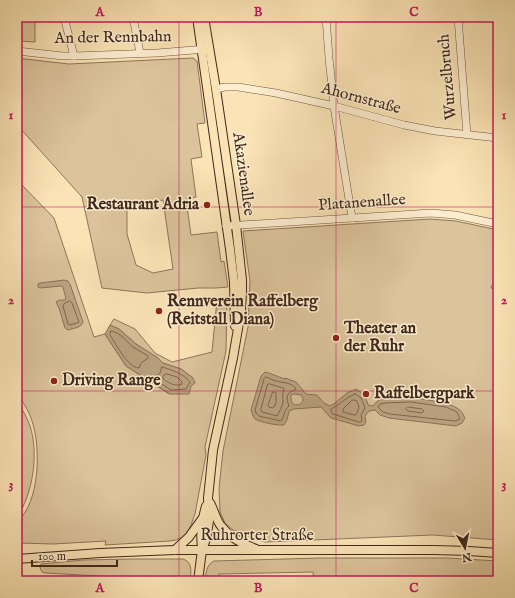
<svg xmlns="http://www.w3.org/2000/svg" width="515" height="598" viewBox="0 0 515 598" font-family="'IM FELL English',serif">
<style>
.green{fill:#dbc39b;stroke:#8e765c;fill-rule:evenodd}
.water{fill:#bba381;stroke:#8a7259;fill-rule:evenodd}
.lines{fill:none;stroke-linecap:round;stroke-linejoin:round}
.shore{stroke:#7e664e;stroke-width:1}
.stream{stroke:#8a7259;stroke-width:1.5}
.minor-casing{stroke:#6f5742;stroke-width:8}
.major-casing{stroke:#41281c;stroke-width:10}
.minor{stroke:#fcedcf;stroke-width:7}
.major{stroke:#fae3b5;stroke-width:8}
.grid{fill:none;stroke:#c2185b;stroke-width:1;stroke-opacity:0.55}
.poi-dot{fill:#8f2418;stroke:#fcedcf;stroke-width:1.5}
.labels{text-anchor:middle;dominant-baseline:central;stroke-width:3;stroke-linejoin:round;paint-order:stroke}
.street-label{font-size:16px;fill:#41281c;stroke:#fcedcf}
.poi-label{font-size:16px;font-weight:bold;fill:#41281c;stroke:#fcedcf;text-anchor:start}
.neatline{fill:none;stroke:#c2185b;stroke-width:1.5}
.grid-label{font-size:13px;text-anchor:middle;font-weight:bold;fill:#c2185b}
</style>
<rect width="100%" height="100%" fill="#fae3b5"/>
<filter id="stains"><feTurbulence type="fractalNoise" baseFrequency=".005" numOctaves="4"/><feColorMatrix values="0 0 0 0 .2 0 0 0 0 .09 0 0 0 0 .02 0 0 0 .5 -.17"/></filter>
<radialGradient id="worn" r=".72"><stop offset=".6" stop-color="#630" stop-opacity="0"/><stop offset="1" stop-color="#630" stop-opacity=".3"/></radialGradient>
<g class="green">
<polygon points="17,17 35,17 35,42 17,41"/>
<path d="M17,58L69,64L193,58L197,61L205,123L197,124L202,157L191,159L196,197L186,199L191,235L217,232L221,262L224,261L228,287L216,288H198L147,293L102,288L82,197L19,127L17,128ZM163,200L173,269L153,273L136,265L127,234V205Z"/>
<path d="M17,180L54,218L94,337L105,334L126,366L169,394L193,378L181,369L163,363L158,358L136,344L119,329L110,325L114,319L135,329L155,353L172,362L212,352L217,300L227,301L226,351L205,447L206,455L195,514L191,525L188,532L183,537L176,540L170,541L105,545L106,541L53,544L17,543V522C40,502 41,448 32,421C30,413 25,406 21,399C20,398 18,396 17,394C16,392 17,388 17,385C17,375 17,365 17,355L18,354L17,349Z"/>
<polygon points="430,219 456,221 498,230 498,271 491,288 498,290 498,540 433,535 265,542 233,530 225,523 220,512 219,488 223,451 248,327 250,281 243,231"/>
<path d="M17,401C22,409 27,417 30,426C39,453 33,494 17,517Z"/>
<path d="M320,558H447L498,561V581L395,580L314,581L313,572L219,574V581H205C206,573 206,565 214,561Z"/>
<path d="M132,559H183C193,562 191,572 190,581L45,573L42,572L40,568L41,564L83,560Z"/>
<polygon points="52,577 99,581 42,581 45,578"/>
</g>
<g class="water">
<path d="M64,280L68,281L70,284L83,322C81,328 74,328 68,330L65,328L59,308L56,302C58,299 63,301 66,299L63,287L61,286L40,288L38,287V284L40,283Z"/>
<polygon points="110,325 119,329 136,344 158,358 163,363 181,369 193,378 195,383 191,386 189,394 170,394 126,366 105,334"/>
<path d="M265,372C271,373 278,377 285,379V378L296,382L306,394L317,395L324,403L330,406L335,403L347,393L356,389L365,395L368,405L373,406C376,402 378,400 383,399C398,395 444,400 457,408C461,410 463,414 465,418L462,423L456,426L389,418L380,415L375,410L369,411L365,416L366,422L364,425L359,426L331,418L321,407L294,409L289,411L287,420L284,425C279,426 259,422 255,419C253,417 252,413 251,410L261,376ZM295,394L301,395C308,404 294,408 292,402C291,402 291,396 291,395Z"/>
<polygon points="395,580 464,581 339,581"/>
</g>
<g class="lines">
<g class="shore">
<polygon points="70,301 72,303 79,322 77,323 70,325 68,324 63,306 64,304"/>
<path d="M111,331C120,332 127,342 133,347C138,350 143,353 148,356V358L141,363L139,368C127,367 117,345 110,335Z"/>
<path d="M162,367C172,370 184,374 190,382L186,389L171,390L154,379V377L160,373Z"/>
<path d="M165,374H167L177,377L182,382V384C175,387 169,383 163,379V377Z"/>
<path d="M266,377C269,378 272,380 276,381C283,383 290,382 296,388L295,390C286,393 286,397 289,406C283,411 285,416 281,421L259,416L256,413L255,410L264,379Z"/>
<path d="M268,384H270L283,388L284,389C282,394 283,398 283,403C282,406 279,413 277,416L262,412L261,410Z"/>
<polygon points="273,392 275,392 276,393 276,402 274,407 272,408 269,407 268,406"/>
<path d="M355,394L361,398L365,408L361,415L362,420L361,422H359L333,414L331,412V409C340,405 346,397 355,394Z"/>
<polygon points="354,400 357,401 359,408 356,415 354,415 343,412 343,409 351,401"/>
<polygon points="411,402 446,407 457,412 460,419 455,421 390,414 383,412 378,407 380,404 386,403"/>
<polygon points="408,407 422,409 424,411 422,413 408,411 406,409"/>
</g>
<polyline class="stream" points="493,574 496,581"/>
<g class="minor-casing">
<g id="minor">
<polyline points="64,17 74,56"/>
<polyline points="133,17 140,53"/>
<polyline points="326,17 329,58 334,106 352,218"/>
<polyline points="458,17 467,135"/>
<polyline points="478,17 498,18"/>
<polyline points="17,51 63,56 74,56 157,53 206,49"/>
<polyline points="216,89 225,87 238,87 276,93 334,106 404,125 435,131 498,138"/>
<polyline points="226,226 431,213 455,215 498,224"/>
</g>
</g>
<g class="major-casing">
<g id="major">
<polyline points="197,17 230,249 234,282 235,326"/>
<path d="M210,503C214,510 216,520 221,526C230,538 243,544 256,549"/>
<path d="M202,547C200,533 202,520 206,506"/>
<polyline points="175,550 189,537 202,519"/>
<polyline points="17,559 100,553 175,550 434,550 469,551 498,553"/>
<polyline points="198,581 202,550 206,539 209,521 208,498 213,450 233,358 241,311 242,292 242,280 236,225 216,89 204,17"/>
</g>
</g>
<use href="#minor" class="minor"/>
<use href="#major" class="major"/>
</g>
<path class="grid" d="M179,17V581M336,17V581M17,207H498M17,391H498"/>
<g class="poi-dot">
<circle cx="207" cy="205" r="4"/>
<circle cx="159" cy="311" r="4"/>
<circle cx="336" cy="338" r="4"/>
<circle cx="54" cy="381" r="4"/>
<circle cx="366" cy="394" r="4"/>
</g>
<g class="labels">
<g class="street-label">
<text transform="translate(113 38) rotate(-1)">An der Rennbahn</text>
<text transform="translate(448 77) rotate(-95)">Wurzelbruch</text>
<text transform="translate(361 99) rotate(15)">Ahornstraße</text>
<text transform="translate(243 174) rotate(82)">Akazienallee</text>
<text transform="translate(362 203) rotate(-4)">Platanenallee</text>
<text x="257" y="536">Ruhrorter Straße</text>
</g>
<g class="poi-label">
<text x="199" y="205" text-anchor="end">Restaurant Adria</text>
<text x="167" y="302">Rennverein Raffelberg<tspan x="167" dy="18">(Reitstall Diana)</tspan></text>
<text x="344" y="329">Theater an<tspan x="344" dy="18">der Ruhr</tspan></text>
<text x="62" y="381">Driving Range</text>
<text x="374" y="394">Raffelbergpark</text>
</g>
</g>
<rect width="515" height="598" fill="none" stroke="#fae3b5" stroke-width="44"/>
<g transform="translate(465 548) rotate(170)" stroke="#fcedcf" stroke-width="3" paint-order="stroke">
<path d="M0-3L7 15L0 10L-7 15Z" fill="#41281c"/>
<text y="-6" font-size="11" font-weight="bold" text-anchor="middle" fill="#41281c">N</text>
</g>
<path d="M32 560v6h85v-6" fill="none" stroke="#41281c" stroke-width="2"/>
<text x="38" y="560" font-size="12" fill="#41281c" stroke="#fcedcf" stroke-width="3" paint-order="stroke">100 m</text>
<rect x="22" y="22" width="471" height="554" class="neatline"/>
<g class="grid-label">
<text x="100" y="16">A</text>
<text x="258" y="16">B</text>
<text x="414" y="16">C</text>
<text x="11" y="119">1</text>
<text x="504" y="119">1</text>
<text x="11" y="304">2</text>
<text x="504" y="304">2</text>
<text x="11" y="488">3</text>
<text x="504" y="488">3</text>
<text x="100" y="592">A</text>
<text x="258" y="592">B</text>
<text x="414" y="592">C</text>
</g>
<rect width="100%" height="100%" filter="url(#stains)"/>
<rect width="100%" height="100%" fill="url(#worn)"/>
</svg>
